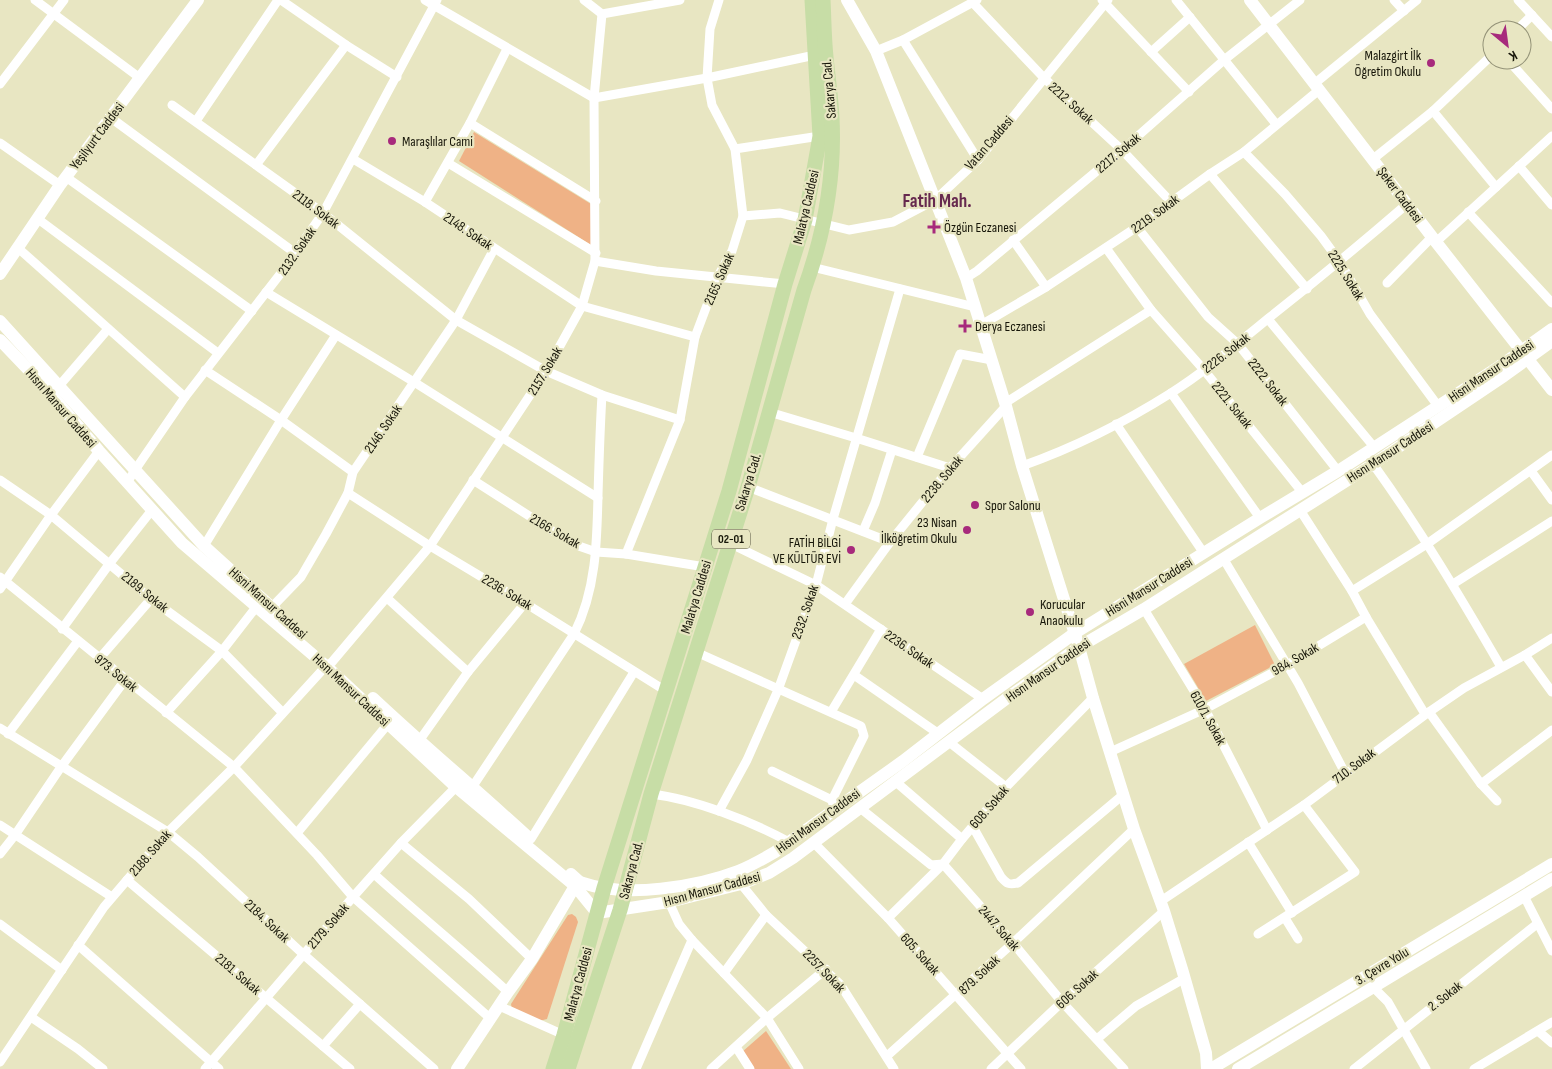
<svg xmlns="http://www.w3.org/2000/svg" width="1552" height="1069" viewBox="0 0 1552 1069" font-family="'Sofia Sans Condensed',sans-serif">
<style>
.green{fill:#efb286}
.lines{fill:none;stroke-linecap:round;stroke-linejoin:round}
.street{stroke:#fff;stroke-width:9}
.secondary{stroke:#fff;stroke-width:12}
.primary{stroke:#c7dda6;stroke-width:15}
.poi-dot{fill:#a72a7c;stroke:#e8e6c2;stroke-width:2}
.labels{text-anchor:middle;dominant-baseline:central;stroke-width:4.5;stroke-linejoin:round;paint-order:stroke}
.shield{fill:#e8e6c2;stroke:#565440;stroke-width:1}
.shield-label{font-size:12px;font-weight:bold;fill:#171609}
.poi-label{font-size:14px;fill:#171609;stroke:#e8e6c2;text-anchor:start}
.street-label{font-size:14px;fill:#171609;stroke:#e8e6c2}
.district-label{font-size:19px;font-weight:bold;fill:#66294e;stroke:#e8e6c2}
</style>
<rect width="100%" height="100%" fill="#e8e6c2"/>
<g class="green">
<polygon points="474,132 591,204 591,245 459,161"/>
<polygon points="1255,625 1275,665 1206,701 1184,664"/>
<polygon points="572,914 576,917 578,922 547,1019 539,1021 512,1010 511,1004 568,915"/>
<polygon points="766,1031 791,1069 754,1069 742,1052"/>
</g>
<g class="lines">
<g class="street">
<polyline points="35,0 140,78"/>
<polyline points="281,0 346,45 397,77"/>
<polyline points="425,0 594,98 707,78 815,55"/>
<polyline points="584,0 602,14 680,0"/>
<polyline points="1102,0 1189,92"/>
<polyline points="1176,0 1276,124"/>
<polyline points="1394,0 1404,11"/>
<polyline points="1518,0 1552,37"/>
<polyline points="973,3 1044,78 1122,150 1171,202"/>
<polyline points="1517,30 1532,15"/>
<polyline points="903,40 978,160"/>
<polyline points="876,51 903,40 977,0"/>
<polyline points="1151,52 1190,17"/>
<polyline points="1508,60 1552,109"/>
<polyline points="0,84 64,0"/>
<polyline points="1314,84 1417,0"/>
<polyline points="172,105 323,213 456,320 546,371 602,395 680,420"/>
<polyline points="1433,111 1496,187"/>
<polyline points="111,118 295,253"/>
<polyline points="196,121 278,0"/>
<polyline points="470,123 596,201"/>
<polyline points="0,143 60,185"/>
<polyline points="735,149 820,136"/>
<polyline points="1244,152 1285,194 1321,236 1340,262 1370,314 1438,406"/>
<polyline points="353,159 425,202 582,306 695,337"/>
<polyline points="1373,159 1433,111 1492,55"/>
<polyline points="448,163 596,253"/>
<polyline points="256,165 346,45"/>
<polyline points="1519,166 1552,205"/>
<polyline points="1210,174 1307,289"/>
<polyline points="66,177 252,311"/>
<polyline points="425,202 470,123 507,49"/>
<polyline points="1468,212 1552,303"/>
<polyline points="743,216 780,213 849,230 893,222 935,200 978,160 1108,0"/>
<polyline points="38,219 218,353"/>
<polyline points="1137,227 1208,317 1238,344 1338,471"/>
<polyline points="1013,240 1046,287"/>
<polyline points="1436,242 1552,136"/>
<polyline points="18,248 185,397"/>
<polyline points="1106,248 1151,310 1204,370 1302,492"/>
<polyline points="595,261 656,271 785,284"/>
<polyline points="812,267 975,307"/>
<polyline points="966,278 977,271 1122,150 1224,60 1300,0"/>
<polyline points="1387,283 1432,237"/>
<polyline points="266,292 414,382 598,498"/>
<polyline points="1268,319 1374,447"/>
<polyline points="981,325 1046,287 1137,227 1210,174 1244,152 1319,90"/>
<polyline points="205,370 281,420 353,472"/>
<polyline points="59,386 108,329"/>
<polyline points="1171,393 1260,518"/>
<polyline points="1005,403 1151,310"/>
<polyline points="769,412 856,438 950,468"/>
<polyline points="1116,424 1203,552"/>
<polyline points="917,457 960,354 992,360"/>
<path d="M1373,464C1420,529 1461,598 1501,667"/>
<path d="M1022,466C1073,448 1125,422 1171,393C1206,371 1238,343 1270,317C1317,280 1362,243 1407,204"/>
<polyline points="1531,471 1552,500"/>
<polyline points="0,480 51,515 151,599 222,651 282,712"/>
<polyline points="473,480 573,544 596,552 626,554 705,567"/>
<polyline points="127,483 135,470 185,397 281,273 323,213 437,0"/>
<polyline points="748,487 890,542"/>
<polyline points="348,493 430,546 525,603 666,691"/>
<polyline points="863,531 875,503 892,450"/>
<polyline points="729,543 816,585 983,699"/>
<polyline points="204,546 281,420 336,335"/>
<polyline points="626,554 680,420 695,337 718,276 732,251 743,216 735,149 712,105 707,78 710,29 719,0"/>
<polyline points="1223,558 1298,683 1345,773"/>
<polyline points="0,577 234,767 317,855 353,897 491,1019"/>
<polyline points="1453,584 1552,521"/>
<polyline points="0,589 51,515 99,451"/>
<polyline points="1352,591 1427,544 1552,455"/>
<polyline points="387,598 468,672"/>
<polyline points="845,604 890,542 950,468 1006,406"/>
<polyline points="272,607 301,577 326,534 348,493 353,472 456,320 494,249"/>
<polyline points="1144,609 1205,709 1267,830"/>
<polyline points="1366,617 1425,714"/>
<polyline points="62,629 110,563 152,510"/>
<polyline points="696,652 861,726 864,736 832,800 834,809"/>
<polyline points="1525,655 1552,692"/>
<polyline points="99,659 151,599"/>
<polyline points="854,675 939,734"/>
<polyline points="831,712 881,629"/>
<polyline points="1429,712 1481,784 1497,801"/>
<polyline points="166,713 222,651 257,606"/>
<polyline points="0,728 168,832 198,857 303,954 434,1069"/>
<polyline points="8,734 78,641"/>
<polyline points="419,741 468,672 525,603"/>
<polyline points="949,742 1006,787"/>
<polyline points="1110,752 1205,709 1287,665 1366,617 1352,591 1300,510"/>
<polyline points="772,771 832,800"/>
<polyline points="896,782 962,839"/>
<polyline points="1481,784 1552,730"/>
<path d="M473,786L574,634C596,591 597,542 598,495C599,461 600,428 602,395"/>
<path d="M651,794C694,799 751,821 789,842"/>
<polyline points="860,808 931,865 943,864 1013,943 1062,1002 1124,1069"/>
<polyline points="719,811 747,760 778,690 816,585 833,519 900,289"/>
<polyline points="0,825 112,897"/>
<path d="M973,827L1001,877C1007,884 1009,885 1018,883L1124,794"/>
<polyline points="297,833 388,724"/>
<polyline points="531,839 634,672"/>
<polyline points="1248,842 1292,913"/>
<polyline points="401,843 469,899 532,959"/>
<polyline points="814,843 888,918 1021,1069"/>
<polyline points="0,854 15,835 61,767 125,680"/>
<path d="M374,874C418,914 464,951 508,992"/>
<polyline points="127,880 350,1069"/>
<polyline points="741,884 766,915 840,984 894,1069"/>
<polyline points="1524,896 1552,951"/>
<polyline points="1161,901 1304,805 1429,712 1464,688 1525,655 1552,638"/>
<polyline points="669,902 679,924 692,940 767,1018 799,1069"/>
<polyline points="888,918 943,864 962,839 1006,787 1093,698"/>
<polyline points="1285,918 1298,939"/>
<polyline points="0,924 62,970"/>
<polyline points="1258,934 1355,872 1304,805"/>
<polyline points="78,945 219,1069"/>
<polyline points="724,973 766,915"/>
<polyline points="1373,987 1388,1002 1426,1069"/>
<polyline points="499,1006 564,1035"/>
<polyline points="31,1017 78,1049 103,1069"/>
<polyline points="1538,1031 1552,1043"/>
<polyline points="1097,1039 1136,1006 1185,978"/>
<polyline points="323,1046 360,1004"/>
<polyline points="736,1047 750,1069"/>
<polyline points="887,1056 1013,943 1134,829"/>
<polyline points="0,1062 104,907 168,832 234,767 326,666 332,662 430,546 546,371 582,306 595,261 594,98 602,14"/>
<polyline points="205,1069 353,897 401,843 456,787"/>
<polyline points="636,1069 692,940"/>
<polyline points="711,1069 767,1018 826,969"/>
<polyline points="991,1069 1062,1002 1164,911"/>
<polyline points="1354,1069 1537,924"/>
<polyline points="1474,1069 1552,1022"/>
</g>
<g class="secondary">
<polyline points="847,0 876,51 966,278 1006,406 1022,466 1079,647 1093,698 1134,829 1164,911 1182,969 1206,1053 1207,1069"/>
<polyline points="1250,0 1436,242 1552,390"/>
<polyline points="0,274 60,185 198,0"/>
<polyline points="0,321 204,546 278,613"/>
<polyline points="0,340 44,386 99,451 182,543 326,666 456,787 575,886 597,913 669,902 741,884 769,873 793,858 1006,699 1079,647 1144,609 1373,464 1504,376 1552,341"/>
<path d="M373,698C424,746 478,791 529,838"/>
<path d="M571,874C575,877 578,882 583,883C626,898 696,887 738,871C751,866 763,859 775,852L903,761L983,699L1075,633L1260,518L1338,471L1500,366L1552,329"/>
<polyline points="457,1069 508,992 532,959 575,886"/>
<polyline points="1211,1069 1552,864"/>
<polyline points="1238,1069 1552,879"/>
</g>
<g class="primary">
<polyline points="553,1069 564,1035 604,888 729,491 785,284 805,220 820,136 812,0"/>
<path d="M568,1069L620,910L651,794L748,487L804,290C824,235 835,177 832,118C831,98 828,77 826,57C824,38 824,19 823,0"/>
</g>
</g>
<g class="poi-dot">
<circle cx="1431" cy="63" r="5"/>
<circle cx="392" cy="141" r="5"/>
<path d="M931.5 219.5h5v5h5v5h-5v5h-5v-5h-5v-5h5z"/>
<path d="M962.5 318.5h5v5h5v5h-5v5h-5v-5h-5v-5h5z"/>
<circle cx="975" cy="505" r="5"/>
<circle cx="967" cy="530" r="5"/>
<circle cx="851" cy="550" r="5"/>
<circle cx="1030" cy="612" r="5"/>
</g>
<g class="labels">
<rect class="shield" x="712" y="529.5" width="38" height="19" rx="4"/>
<g class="shield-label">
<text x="731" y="539">02-01</text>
</g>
<g class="poi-label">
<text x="1421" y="55" text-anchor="end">Malazgirt İlk<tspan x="1421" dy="16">Öğretim Okulu</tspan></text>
<text x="402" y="141">Maraşlılar Cami</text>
<text x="944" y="227">Özgün Eczanesi</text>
<text x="975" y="326">Derya Eczanesi</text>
<text x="985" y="505">Spor Salonu</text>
<text x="957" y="522" text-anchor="end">23 Nisan<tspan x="957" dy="16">İlköğretim Okulu</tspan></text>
<text x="841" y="542" text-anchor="end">FATİH BİLGİ<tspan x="841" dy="16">VE KÜLTÜR EVİ</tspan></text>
<text x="1040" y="604">Korucular<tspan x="1040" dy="16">Anaokulu</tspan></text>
</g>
<g class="street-label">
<text transform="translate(829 89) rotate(-95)">Sakarya Cad.</text>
<text transform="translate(1071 103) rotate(42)">2212. Sokak</text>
<text transform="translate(97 136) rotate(-53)">Yeşilyurt Caddesi</text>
<text transform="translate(989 143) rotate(-49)">Vatan Caddesi</text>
<text transform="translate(1118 153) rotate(-40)">2217. Sokak</text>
<text transform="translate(1400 195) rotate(53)">Şeker Caddesi</text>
<text transform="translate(806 207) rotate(-77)">Malatya Caddesi</text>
<text transform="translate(316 209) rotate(37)">2118. Sokak</text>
<text transform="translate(1155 214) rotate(-36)">2219. Sokak</text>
<text transform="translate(468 231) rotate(34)">2148. Sokak</text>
<text transform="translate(297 251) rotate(-55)">2132. Sokak</text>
<text transform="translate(1346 275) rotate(58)">2225. Sokak</text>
<text transform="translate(719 279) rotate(-66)">2165. Sokak</text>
<text transform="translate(1226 353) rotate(-38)">2226. Sokak</text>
<text transform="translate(545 371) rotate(-59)">2157. Sokak</text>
<text transform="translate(1491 371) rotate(-34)">Hisni Mansur Caddesi</text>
<text transform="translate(1268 382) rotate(52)">2222. Sokak</text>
<text transform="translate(1232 405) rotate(51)">2221. Sokak</text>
<text transform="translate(61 408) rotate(49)">Hısnı Mansur Caddesi</text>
<text transform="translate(383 429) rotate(-56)">2146. Sokak</text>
<text transform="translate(1390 452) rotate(-33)">Hısnı Mansur Caddesi</text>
<text transform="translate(942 479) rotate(-50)">2238. Sokak</text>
<text transform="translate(748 482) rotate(-73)">Sakarya Cad.</text>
<text transform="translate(555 531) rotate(30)">2166. Sokak</text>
<text transform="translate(1149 587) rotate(-32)">Hisni Mansur Caddesi</text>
<text transform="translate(145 592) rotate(39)">2189. Sokak</text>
<text transform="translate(507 592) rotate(31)">2236. Sokak</text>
<text transform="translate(696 597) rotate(-73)">Malatya Caddesi</text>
<text transform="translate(268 603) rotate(42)">Hisni Mansur Caddesi</text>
<text transform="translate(805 612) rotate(-71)">2332. Sokak</text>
<text transform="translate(909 649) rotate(34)">2236. Sokak</text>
<text transform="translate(1295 659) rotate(-30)">984. Sokak</text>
<text transform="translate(1048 670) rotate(-35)">Hısnı Mansur Caddesi</text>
<text transform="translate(116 673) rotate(39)">973. Sokak</text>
<text transform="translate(351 690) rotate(43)">Hısnı Mansur Caddesi</text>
<text transform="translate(1208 718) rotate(61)">610/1. Sokak</text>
<text transform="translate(1354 766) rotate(-37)">710. Sokak</text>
<text transform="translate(989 807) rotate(-49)">608. Sokak</text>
<text transform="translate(818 821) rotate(-36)">Hisni Mansur Caddesi</text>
<text transform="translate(150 853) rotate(-49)">2188. Sokak</text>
<text transform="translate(631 870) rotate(-75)">Sakarya Cad.</text>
<text transform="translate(712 889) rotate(-15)">Hısnı Mansur Caddesi</text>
<text transform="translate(267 921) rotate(43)">2184. Sokak</text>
<text transform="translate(328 926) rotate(-49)">2179. Sokak</text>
<text transform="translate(999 928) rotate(49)">2447. Sokak</text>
<text transform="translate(920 954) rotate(48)">605. Sokak</text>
<text transform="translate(1382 966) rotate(-31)">3. Çevre Yolu</text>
<text transform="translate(824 971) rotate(46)">2257. Sokak</text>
<text transform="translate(238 974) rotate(41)">2181. Sokak</text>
<text transform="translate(979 975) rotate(-43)">879. Sokak</text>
<text transform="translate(578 984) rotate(-75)">Malatya Caddesi</text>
<text transform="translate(1077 989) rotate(-42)">606. Sokak</text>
<text transform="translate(1445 996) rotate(-38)">2. Sokak</text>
</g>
<g class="district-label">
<text x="937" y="201">Fatih Mah.</text>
</g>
</g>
<g transform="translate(1507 45) rotate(151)"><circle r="24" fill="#e8e6c2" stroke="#949378"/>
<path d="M0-4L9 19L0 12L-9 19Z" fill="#a72a7c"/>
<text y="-8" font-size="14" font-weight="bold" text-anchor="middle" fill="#171609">K</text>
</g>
</svg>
